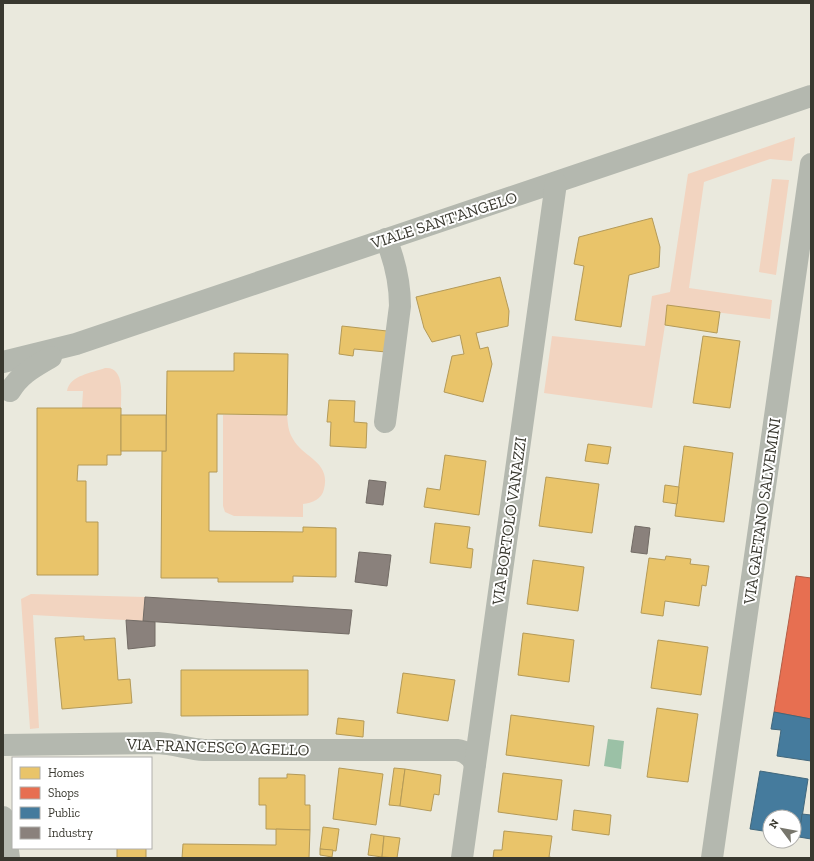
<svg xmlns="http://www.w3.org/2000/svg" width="814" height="861" viewBox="0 0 814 861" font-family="'Zilla Slab',serif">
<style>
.green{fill:#f2d4c0}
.water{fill:#9bc1a6}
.homes{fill:#e9c46a;stroke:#b49a58}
.shops{fill:#e76f51;stroke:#b35e47}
.public{fill:#457b9d;stroke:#41677c}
.industry{fill:#8a817c;stroke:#726b65}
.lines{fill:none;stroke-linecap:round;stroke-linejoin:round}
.minor{stroke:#b4b8af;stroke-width:22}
.labels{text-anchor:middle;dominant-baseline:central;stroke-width:4;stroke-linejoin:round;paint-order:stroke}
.street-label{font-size:16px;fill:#39382f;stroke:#fff}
</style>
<rect width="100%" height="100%" fill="#eae9dd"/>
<g class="green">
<polygon points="795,137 792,161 770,159 704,182 689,288 772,300 770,319 668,306 652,408 544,393 552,336 645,346 652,296 670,292 688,174"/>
<polygon points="772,179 789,180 776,275 759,272"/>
<path d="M105,368C125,366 121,396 121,408H82L83,391H67C70,375 92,373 105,368Z"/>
<path d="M223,415H287C288,424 288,431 293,439C303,458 331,461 324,489C322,499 312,503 303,504V517L234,516L225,512L223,506Z"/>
<polygon points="31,594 145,597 143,621 33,615 39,728 30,729 21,599"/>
</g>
<polygon class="water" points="608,739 624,741 621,769 604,766"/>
<g class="homes">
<polygon points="652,218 660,247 659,267 629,275 621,327 575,320 584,266 574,264 579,237"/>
<polygon points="500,277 509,311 508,326 476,333 480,349 488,347 492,364 483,402 444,392 452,356 464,354 460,335 432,342 424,328 416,297"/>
<polygon points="667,305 720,312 717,333 665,325"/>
<polygon points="342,326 387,331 386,352 354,349 353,356 339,354"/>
<polygon points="703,336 740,341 730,408 693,403"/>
<polygon points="234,353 288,354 287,415 217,414 217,472 209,472 209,531 303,532 303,527 336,528 336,577 293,576 293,582 218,582 218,578 161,578 162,451 166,451 167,371 234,371"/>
<polygon points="329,400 355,401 354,422 367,423 366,448 330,446 331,422 327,422"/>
<polygon points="37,408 121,408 121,455 107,455 107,465 78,465 77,481 86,481 86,522 98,522 98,575 37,575"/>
<rect x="121" y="415" width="45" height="36"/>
<polygon points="588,444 611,447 608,464 585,461"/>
<polygon points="684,446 733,453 724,522 675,516"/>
<polygon points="445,455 486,461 479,515 424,507 427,488 440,490"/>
<polygon points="546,477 599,484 592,533 539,526"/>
<polygon points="665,485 679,487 677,504 663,502"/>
<polygon points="435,523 470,527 467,548 473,549 471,568 430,563"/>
<polygon points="666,556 691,559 690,564 709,566 706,586 702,585 699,606 665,601 663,616 641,613 649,558 665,560"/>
<polygon points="533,560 584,567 578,611 527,604"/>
<polygon points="523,633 574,640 569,682 518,675"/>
<polygon points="84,636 84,640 115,638 118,680 130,679 132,703 62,709 55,638"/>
<polygon points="658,640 708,647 701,695 651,688"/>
<polygon points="181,670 308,670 308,715 181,716"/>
<polygon points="403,673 455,680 448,721 397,713"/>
<polygon points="657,708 698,714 688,782 647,777"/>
<polygon points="511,715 594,726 589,766 506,755"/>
<polygon points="338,718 364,721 363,737 336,734"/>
<polygon points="339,768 383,774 376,825 333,819"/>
<polygon points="394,768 405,769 400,806 389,805"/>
<polygon points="405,769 441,775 439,795 434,794 431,811 400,806"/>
<polygon points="503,773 562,780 557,820 498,812"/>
<polygon points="287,774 305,775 305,805 310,805 310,830 266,829 266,805 259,805 259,778 287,778"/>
<polygon points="574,810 611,815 609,835 572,830"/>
<polygon points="323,827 339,829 336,851 320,849"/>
<polygon points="276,829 310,830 309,858 182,858 183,844 276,845"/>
<polygon points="504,831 552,836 549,857 554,858 493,858 494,850 502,850"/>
<polygon points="371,834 384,836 382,857 368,855"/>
<polygon points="384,836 400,838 397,858 382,857"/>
<rect x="117" y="848" width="29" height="10"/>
<polygon points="320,849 333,850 332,857 320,855"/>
</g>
<polygon class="shops" points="796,576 811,578 811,719 774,712"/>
<g class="public">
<polygon points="774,712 811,719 811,761 777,756 781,730 771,729"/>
<polygon points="760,771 808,779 799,837 794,836 794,817 770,817 770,832 750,829"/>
<polygon points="802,814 811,815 811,839 799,837"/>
</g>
<g class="industry">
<polygon points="369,480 386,482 383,505 366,503"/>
<polygon points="635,526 650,528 647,554 631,552"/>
<polygon points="359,552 391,555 387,586 355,582"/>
<polygon points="145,597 352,610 349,634 143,621"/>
<polygon points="126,620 155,622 155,646 128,649"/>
</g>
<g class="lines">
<g class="minor">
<polyline points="3,362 76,344 811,96"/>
<path d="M10,391C20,374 34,367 51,357"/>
<path d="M385,422L400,306C400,282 395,261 386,239"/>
<path d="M3,745L158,743C174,744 189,749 204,750H457C466,751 471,756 475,764"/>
<polyline points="3,817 9,858"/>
<polyline points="462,858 556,183"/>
<polyline points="712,858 811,164"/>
</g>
</g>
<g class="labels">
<g class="street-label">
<text transform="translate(444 220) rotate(-18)">VIALE SANT'ANGELO</text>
<text transform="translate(762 511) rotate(-82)">VIA GAETANO SALVEMINI</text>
<text transform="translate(509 521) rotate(-82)">VIA BORTOLO VANAZZI</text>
<text transform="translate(218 747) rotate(2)">VIA FRANCESCO AGELLO</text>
</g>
</g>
<rect width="814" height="861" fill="none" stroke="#39382f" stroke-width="8"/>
<rect x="12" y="757" width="140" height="92" fill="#ffffff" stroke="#b0afac"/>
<rect x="20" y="767" width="20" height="12" fill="#e9c46a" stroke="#b0afac"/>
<text x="48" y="777" font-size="12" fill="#39382f">Homes</text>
<rect x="20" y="787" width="20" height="12" fill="#e76f51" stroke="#b0afac"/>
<text x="48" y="797" font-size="12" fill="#39382f">Shops</text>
<rect x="20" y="807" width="20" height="12" fill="#457b9d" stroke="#b0afac"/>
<text x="48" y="817" font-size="12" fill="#39382f">Public</text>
<rect x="20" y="827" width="20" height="12" fill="#8a817c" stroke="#b0afac"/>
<text x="48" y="837" font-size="12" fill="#39382f">Industry</text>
<g transform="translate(782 829) rotate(302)"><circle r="19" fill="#ffffff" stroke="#b0afac"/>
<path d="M0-3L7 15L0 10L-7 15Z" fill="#77766c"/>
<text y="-6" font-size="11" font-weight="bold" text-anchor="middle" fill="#39382f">N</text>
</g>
</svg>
